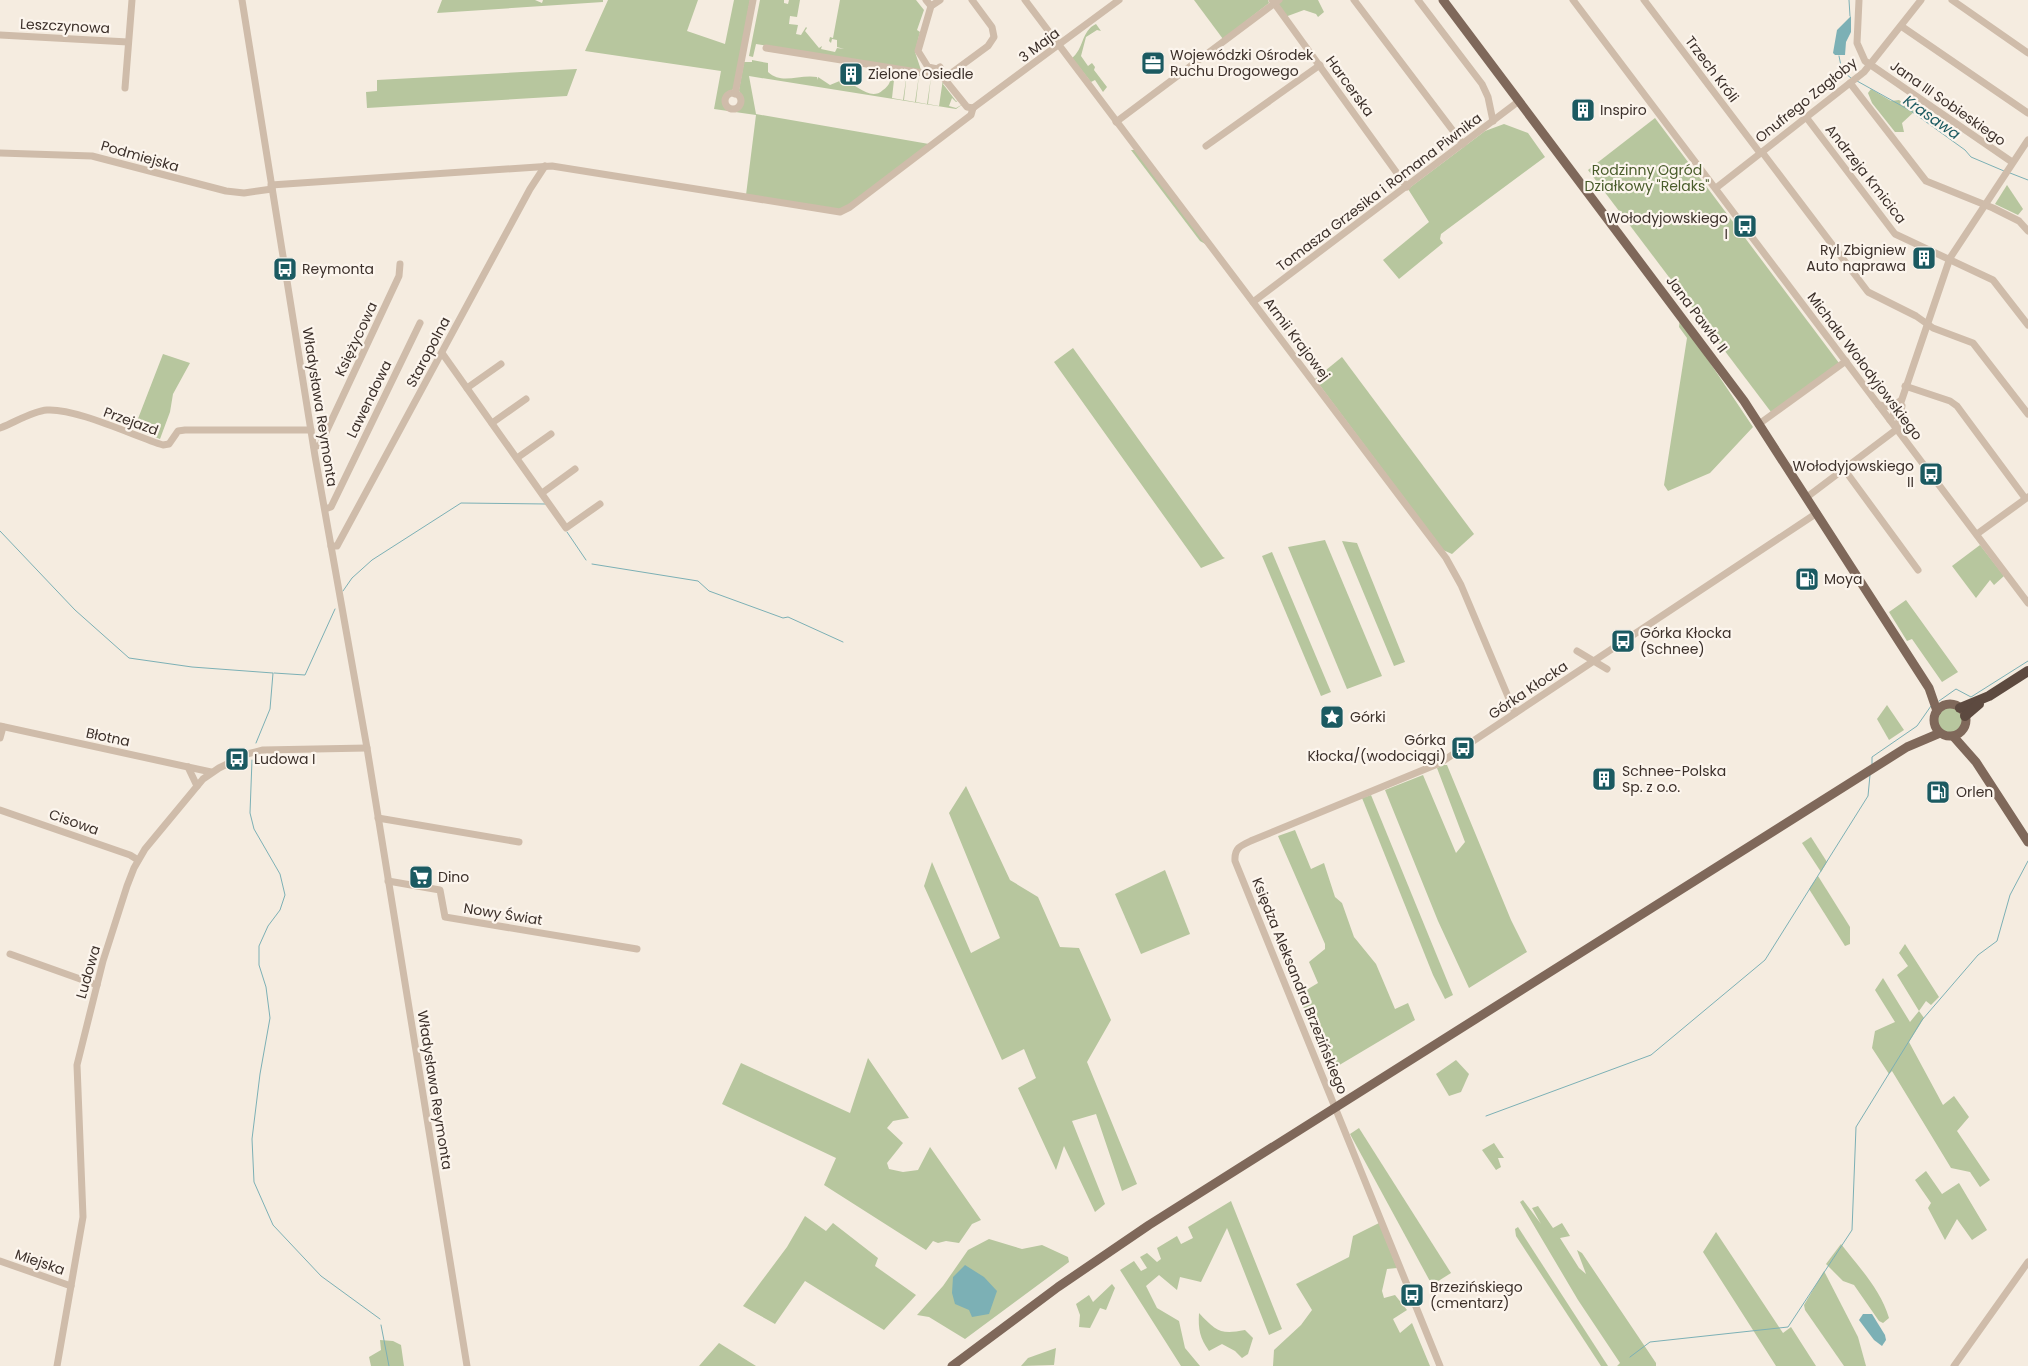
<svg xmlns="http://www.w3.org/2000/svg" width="2028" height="1366" viewBox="0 0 2028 1366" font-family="Poppins,sans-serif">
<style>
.green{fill:#b7c69e}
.water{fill:#7cb0b5}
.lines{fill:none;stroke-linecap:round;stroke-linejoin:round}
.stream{stroke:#7cb0b5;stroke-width:1}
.minor{stroke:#cfbcaa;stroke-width:7}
.major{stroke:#7f685a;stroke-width:9}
.highway{stroke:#5d4a40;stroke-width:10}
.labels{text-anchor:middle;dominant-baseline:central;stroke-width:4.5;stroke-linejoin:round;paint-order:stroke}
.street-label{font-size:14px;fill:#3c302a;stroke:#fcf5ed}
.poi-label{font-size:14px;fill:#3c302a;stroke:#fcf5ed;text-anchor:start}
.park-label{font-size:14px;fill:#495c2b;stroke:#fcf5ed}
.water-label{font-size:15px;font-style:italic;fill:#1b5a61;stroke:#fcf5ed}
</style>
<rect width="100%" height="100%" fill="#f5ece0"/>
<g class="green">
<polygon points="442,0 535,0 542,3 543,0 603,0 603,2 437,13"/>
<path d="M608,0H698L687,31L725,44L734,0H750L734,88L724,98V105L729,110H737L742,105L739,90L744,62H752V60L768,63V72C782,85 799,74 817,77V80L818,77L830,85L842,80L843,84L844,81C858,84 870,102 883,90C886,88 890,84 890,80C890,76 888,74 889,69L895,71L892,98L903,100L907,73L904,100L915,102L919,75L916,102L927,104L931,77L928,104L939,106L943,79L946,82L943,84L956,101L959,100L956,102L952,98L949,106L956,108L963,104L956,109L749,76L756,114L929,144L848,207L838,210L746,195L756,115L714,109L721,71L585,51Z"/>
<polygon points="760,0 784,0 784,3 788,4 789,0 800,0 797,17 790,16 789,24 798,25 796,34 801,35 806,27 807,28 805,31 819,48 822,46 821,49 835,52 837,48 844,49 837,47 837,40 832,39 831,43 829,41 830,37 833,38 840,0 916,0 924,10 917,30 920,32 915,52 921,70 756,44 753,57 749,56"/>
<polygon points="1194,0 1268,0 1269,3 1223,39"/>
<polygon points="1276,0 1318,0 1324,12 1318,17 1316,14 1304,10 1285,17"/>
<path d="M1096,24L1101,31L1097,30L1086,37L1081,56L1088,66L1092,63L1095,67L1094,70L1107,87L1103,92L1095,80L1091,82L1072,58C1084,49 1081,31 1096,24Z"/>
<polygon points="577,69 567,96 367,108 366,92 377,91 377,80"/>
<polygon points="1871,89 1891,101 1899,100 1915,111 1902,123 1904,132 1895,132 1872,103 1868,93"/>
<polygon points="1655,118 1839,363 1771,412 1588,170"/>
<polygon points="1504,124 1528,133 1545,157 1441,234 1440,239 1443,243 1399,279 1383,260 1429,222 1408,189 1485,131"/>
<polygon points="1131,150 1135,150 1207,245 1200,241"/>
<polygon points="2007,185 2023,209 2018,215 1995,204"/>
<polygon points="1680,318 1753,427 1710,473 1668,491 1664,485 1687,338 1679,327"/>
<polygon points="1073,348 1223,557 1225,558 1201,568 1054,362"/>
<polygon points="163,354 190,363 173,394 170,412 160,439 134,429"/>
<polygon points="1342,357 1474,534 1452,554 1443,550 1315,379"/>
<polygon points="1325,540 1382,676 1347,689 1288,547"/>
<polygon points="1342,541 1357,543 1405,662 1394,666"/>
<polygon points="1980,545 2004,576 1994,585 1990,580 1976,598 1952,566"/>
<polygon points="1272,552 1331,692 1321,696 1262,556"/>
<polygon points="1906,600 1958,672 1942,682 1912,639 1907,641 1889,612"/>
<polygon points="1887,705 1904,730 1889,740 1877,719"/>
<circle cx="1949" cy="720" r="13"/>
<polygon points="1443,765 1447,765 1511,920 1527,952 1469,988 1438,921 1385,790 1423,775 1456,853 1465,842 1437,768"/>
<polygon points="966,786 1010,880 1038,897 1060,947 1079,948 1111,1020 1087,1062 1137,1184 1122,1191 1096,1114 1072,1121 1105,1204 1095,1212 1064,1146 1056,1170 1018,1088 1036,1078 1024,1049 1002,1060 924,886 932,862 971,953 1000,938 949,813"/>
<polygon points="1371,795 1453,995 1445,999 1433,975 1362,798"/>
<polygon points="1295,830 1311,869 1324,863 1335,897 1342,903 1354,937 1376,964 1395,1009 1408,1003 1415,1020 1331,1070 1298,995 1318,983 1309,962 1325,949 1325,944 1278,836"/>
<polygon points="1811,837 1827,862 1821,872 1802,843"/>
<polygon points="1165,870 1190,934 1141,954 1115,894"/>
<polygon points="1818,876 1850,927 1850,944 1845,946 1809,889"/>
<polygon points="1905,944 1939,997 1931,1005 1926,1001 1919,1011 1924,1018 1909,1042 1943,1105 1954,1096 1969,1117 1957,1131 1990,1180 1980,1187 1970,1172 1951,1168 1892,1071 1889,1074 1872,1048 1875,1031 1895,1022 1875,990 1883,978 1910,1022 1919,1011 1897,975 1908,966 1899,953"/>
<polygon points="868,1058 909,1118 893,1121 887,1128 903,1143 887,1163 889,1169 903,1172 918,1170 930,1147 981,1220 972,1224 959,1243 946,1241 938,1243 933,1241 926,1250 824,1185 836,1158 722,1104 741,1063 850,1113"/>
<polygon points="1456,1060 1469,1074 1461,1092 1449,1096 1436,1074"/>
<polygon points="1359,1128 1451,1273 1432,1285 1350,1134"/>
<polygon points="1494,1143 1504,1158 1498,1158 1501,1167 1496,1170 1482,1150"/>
<polygon points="1926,1171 1942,1194 1959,1183 1987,1230 1972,1240 1957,1219 1945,1240 1928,1208 1931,1203 1915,1180"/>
<polygon points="1523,1200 1541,1224 1532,1208 1538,1206 1553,1228 1562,1223 1570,1236 1560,1238 1579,1268 1586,1274 1577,1250 1582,1253 1656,1363 1656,1366 1617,1366 1620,1363 1578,1300 1520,1202"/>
<polygon points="1231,1201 1282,1329 1269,1335 1227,1228 1201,1282 1180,1277 1177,1290 1159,1275 1146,1286 1157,1308 1179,1321 1185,1348 1200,1366 1181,1366 1120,1270 1134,1261 1141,1271 1147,1268 1140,1257 1147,1253 1157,1262 1161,1259 1157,1248 1177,1236 1181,1244 1193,1238 1188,1227"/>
<polygon points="805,1216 826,1231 833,1223 878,1258 875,1266 916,1295 884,1330 805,1281 775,1324 743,1306 787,1247"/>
<polygon points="1379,1223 1397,1268 1387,1269 1382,1291 1384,1298 1395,1295 1407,1310 1393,1319 1400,1333 1412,1323 1430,1366 1273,1366 1274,1350 1301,1325 1312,1310 1296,1284 1349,1257 1353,1236"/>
<polygon points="1518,1227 1608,1366 1601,1366 1516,1236 1515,1229"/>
<polygon points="1716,1232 1783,1333 1791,1327 1816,1366 1776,1366 1703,1252"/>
<polygon points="989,1239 1022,1249 1042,1245 1068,1257 1069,1262 965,1339 929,1317 917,1315 943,1286 968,1250"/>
<path d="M1841,1244C1858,1266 1881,1290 1889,1318L1883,1323L1879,1321L1854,1285L1843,1281L1826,1264Z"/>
<polygon points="1824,1271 1858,1337 1866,1366 1844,1366 1805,1310 1804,1305"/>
<polygon points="1112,1284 1115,1288 1106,1310 1100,1308 1090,1328 1079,1327 1080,1315 1076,1304 1089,1295 1093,1302"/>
<path d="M1199,1313C1216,1331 1220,1335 1245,1330L1253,1338L1248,1354L1242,1358L1235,1351L1222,1344L1209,1351C1200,1338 1198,1330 1199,1313Z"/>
<polygon points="380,1340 393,1341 401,1345 404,1366 371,1366 369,1357 381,1350"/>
<polygon points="719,1343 756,1366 699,1366"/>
<polygon points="1056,1348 1054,1365 1021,1366 1028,1358"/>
</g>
<g class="water">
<polygon points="1851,16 1851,32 1846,42 1845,55 1835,55 1833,53 1837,30"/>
<polygon points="965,1265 984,1277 997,1291 989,1314 972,1317 969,1310 955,1304 952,1293 953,1277"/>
<polygon points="1863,1314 1872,1314 1885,1335 1886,1340 1882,1346 1874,1340 1859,1320"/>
</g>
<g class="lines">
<g class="stream">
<polyline points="1849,0 1850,16"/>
<polyline points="1839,56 1842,71 1851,78"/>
<polyline points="1857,81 1911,111 1965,150 1971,157 2004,171"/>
<polyline points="2010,173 2028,180"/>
<polyline points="0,531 75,610 129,658 192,667 273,673 270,709 256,743"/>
<polyline points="567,532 586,560"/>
<polyline points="592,564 698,581 709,591 783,618 788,617 843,642"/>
<polyline points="343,591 352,578 372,560 461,503 547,504"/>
<polyline points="274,673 305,675 335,609"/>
<polyline points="1939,701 1956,689 1971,697 2028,661"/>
<polyline points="252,760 250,813 254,829 280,874 285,895 280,910 268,926 259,946 259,965 266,987 270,1018 260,1074 252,1139 254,1182 273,1225 321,1276 380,1319"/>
<polyline points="1872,764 1872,757 1917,726 1931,706"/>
<polyline points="1486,1116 1651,1055 1765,960 1868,796 1870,775"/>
<polyline points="381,1325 389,1366"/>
<polyline points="1630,1357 1650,1342 1788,1327 1852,1230 1856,1127 1922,1020 1978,955 1997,941 2010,895 2028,861"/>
</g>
<g class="minor">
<polyline points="242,0 315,456 367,748 467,1366"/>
<polyline points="926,0 931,6"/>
<polyline points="940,0 931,6 918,51 928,67 937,69 940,67"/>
<polyline points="1025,0 1446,558 1461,585 1515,713"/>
<polyline points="1272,0 1407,187"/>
<polyline points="1354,0 1463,144"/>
<polyline points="1418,0 1482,84 1488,97 1493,121"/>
<polyline points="1573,0 2028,603"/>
<polyline points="1644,0 1760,153"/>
<polyline points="1859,0 1857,43 1865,61 2012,162"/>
<polyline points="1952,0 2028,53"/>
<polyline points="1901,26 2028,113"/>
<polyline points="0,35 128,42"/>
<polyline points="766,48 942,76 967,107 973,108"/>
<polyline points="950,74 988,46 994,37 992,27 972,0"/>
<polyline points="1850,83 1926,181 1993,208 2019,221 2028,231"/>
<polyline points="125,88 132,0"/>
<circle cx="733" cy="101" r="8"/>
<polyline points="735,94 753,0"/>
<polyline points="973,108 1119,0"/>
<polyline points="1806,117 1895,234 1993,280 2028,325"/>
<polyline points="1116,122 1279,0"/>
<polyline points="1206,146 1320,65"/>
<polyline points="1762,152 1868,292 1916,316 1933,328 1973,343 2028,414"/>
<polyline points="0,153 92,156 226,191 244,193 272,189"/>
<polyline points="271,185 552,166 840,212 850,207 971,115 973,108"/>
<polyline points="1716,188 1864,72 1921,0"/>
<polyline points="1253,302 1519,101"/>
<polyline points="442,353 566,528 600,504"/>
<polyline points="1905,386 1950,401 1957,406 2025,498"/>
<polyline points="467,388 501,364"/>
<polyline points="1879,405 1892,407 1900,401"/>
<polyline points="1890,420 1901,402 1950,258 2028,140"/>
<polyline points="492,423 526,399"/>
<polyline points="1759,424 1846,361"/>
<path d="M0,428C14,423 32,411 47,410C76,408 134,436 163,445L169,444L178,431L185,430H311"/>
<polyline points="314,447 320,445 399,276 400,264"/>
<polyline points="517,458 551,434"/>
<polyline points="1844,469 1918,570"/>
<polyline points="542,493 575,469"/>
<polyline points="1807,497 1897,429 1902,406"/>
<polyline points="325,509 331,507 420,323"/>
<polyline points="1977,534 2028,497"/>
<polyline points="331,546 337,546 530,189 545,166"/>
<polyline points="1577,651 1607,669"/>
<polyline points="0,726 211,772"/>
<polyline points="0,738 3,727"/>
<polyline points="188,767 197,786"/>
<polyline points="0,810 130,855 138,860"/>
<polyline points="378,818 519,842"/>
<polyline points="388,881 440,890 445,917 637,949"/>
<polyline points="10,954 97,985"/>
<polyline points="0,1261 71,1286"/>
<polyline points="57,1366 83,1217 77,1065 103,961 127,886 134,868 145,849 203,779 219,768 247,754 263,750 367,748"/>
<path d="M1440,1366L1235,861C1234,847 1242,845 1253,840L1440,763L1817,513"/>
<polyline points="1954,1366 2028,1262"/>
</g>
<g class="major">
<polyline points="1443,0 1744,401 1929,688 1937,711"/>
<circle cx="1950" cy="720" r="16"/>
<polyline points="1953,736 1976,762 2028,842"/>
<polyline points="952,1366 1058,1287 1149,1225 1907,747 1940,733"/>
</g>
<g class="highway">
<polyline points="1960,708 1989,696 2028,671"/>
<polyline points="1965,716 1979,704"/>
</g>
</g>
<defs>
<g id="office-square" transform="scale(1.25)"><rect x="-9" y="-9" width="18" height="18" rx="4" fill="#1b5a61" stroke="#fcf5ed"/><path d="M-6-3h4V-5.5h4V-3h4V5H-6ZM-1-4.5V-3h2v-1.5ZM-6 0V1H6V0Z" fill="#fff"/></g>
<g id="building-square" transform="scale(1.25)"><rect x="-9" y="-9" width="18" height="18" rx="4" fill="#1b5a61" stroke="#fcf5ed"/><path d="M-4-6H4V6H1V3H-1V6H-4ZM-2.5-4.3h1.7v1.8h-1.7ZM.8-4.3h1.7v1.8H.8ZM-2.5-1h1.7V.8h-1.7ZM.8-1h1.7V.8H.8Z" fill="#fff"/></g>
<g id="bus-square" transform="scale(1.25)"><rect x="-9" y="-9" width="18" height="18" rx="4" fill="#1b5a61" stroke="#fcf5ed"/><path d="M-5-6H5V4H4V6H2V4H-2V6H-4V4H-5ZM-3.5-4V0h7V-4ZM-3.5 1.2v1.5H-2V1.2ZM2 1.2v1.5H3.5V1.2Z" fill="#fff"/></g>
<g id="fuel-square" transform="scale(1.25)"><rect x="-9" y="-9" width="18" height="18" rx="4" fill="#1b5a61" stroke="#fcf5ed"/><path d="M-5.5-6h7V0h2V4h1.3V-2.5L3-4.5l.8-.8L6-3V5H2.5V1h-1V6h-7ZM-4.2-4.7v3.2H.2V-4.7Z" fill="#fff"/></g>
<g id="sight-square" transform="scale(1.25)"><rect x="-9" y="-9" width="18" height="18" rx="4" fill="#1b5a61" stroke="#fcf5ed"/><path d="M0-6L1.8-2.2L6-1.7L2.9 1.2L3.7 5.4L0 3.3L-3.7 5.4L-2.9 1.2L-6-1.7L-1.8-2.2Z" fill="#fff"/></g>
<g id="supermarket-square" transform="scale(1.25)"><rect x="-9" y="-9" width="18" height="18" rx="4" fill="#1b5a61" stroke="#fcf5ed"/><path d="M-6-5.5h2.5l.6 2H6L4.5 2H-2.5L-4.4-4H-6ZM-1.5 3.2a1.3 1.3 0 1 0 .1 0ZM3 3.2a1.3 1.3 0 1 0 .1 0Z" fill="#fff"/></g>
</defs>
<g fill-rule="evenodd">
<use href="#office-square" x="1153" y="63"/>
<use href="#building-square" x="851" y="74"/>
<use href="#building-square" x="1583" y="110"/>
<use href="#bus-square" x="1745" y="226"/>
<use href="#building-square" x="1924" y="258"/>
<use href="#bus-square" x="285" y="269"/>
<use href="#bus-square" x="1931" y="474"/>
<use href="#fuel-square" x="1807" y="579"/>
<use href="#bus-square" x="1623" y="641"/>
<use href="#sight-square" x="1332" y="717"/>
<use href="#bus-square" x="1463" y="748"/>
<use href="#bus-square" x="237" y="759"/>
<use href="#building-square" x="1604" y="779"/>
<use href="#fuel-square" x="1938" y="792"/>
<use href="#supermarket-square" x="421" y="877"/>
<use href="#bus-square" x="1412" y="1295"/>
</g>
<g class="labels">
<g class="street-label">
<text transform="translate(65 26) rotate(3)">Leszczynowa</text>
<text transform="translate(1039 45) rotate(-37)">3 Maja</text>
<text transform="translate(1712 69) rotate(53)">Trzech Króli</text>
<text transform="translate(1350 86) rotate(54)">Harcerska</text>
<text transform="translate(1806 100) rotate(-39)">Onufrego Zagłoby</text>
<text transform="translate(1948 103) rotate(35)">Jana III Sobieskiego</text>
<text transform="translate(140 156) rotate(16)">Podmiejska</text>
<text transform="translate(1866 174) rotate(52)">Andrzeja Kmicica</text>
<text transform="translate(1379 192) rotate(-37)">Tomasza Grzesika i Romana Piwnika</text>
<text transform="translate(1697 314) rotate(53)">Jana Pawła II</text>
<text transform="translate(356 339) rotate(-65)">Księżycowa</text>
<text transform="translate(1297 339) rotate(53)">Armii Krajowej</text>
<text transform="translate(428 352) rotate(-62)">Staropolna</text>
<text transform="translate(1865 366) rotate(53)">Michała Wołodyjowskiego</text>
<text transform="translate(369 399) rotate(-64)">Lawendowa</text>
<text transform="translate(320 407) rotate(81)">Władysława Reymonta</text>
<text transform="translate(131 421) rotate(20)">Przejazd</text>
<text transform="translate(1528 690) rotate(-34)">Górka Kłocka</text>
<text transform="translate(108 737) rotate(12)">Błotna</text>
<text transform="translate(74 822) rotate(19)">Cisowa</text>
<text transform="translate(503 914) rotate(9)">Nowy Świat</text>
<text transform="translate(88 972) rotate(-74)">Ludowa</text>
<text transform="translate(1300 986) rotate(68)">Księdza Aleksandra Brzezińskiego</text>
<text transform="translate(435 1090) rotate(81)">Władysława Reymonta</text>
<text transform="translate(40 1262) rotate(19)">Miejska</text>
</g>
<g class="poi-label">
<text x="1170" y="55">Wojewódzki Ośrodek<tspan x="1170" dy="16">Ruchu Drogowego</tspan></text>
<text x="868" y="74">Zielone Osiedle</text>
<text x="1600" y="110">Inspiro</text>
<text x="1728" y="218" text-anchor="end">Wołodyjowskiego<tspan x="1728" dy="16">I</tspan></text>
<text x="1906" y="250" text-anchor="end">Ryl Zbigniew<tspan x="1906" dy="16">Auto naprawa</tspan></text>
<text x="302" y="269">Reymonta</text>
<text x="1914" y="466" text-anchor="end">Wołodyjowskiego<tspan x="1914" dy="16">II</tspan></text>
<text x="1824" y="579">Moya</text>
<text x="1640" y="633">Górka Kłocka<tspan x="1640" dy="16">(Schnee)</tspan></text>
<text x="1350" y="717">Górki</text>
<text x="1446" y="740" text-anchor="end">Górka<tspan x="1446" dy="16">Kłocka/(wodociągi)</tspan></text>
<text x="254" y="759">Ludowa I</text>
<text x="1622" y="771">Schnee-Polska<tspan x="1622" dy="16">Sp. z o.o.</tspan></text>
<text x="1956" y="792">Orlen</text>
<text x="438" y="877">Dino</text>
<text x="1430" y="1287">Brzezińskiego<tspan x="1430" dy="16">(cmentarz)</tspan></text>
</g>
<g class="park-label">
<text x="1647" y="170">Rodzinny Ogród<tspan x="1647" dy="16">Działkowy "Relaks"</tspan></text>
</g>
<g class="water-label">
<text transform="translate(1932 117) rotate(35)">Krasawa</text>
</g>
</g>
</svg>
